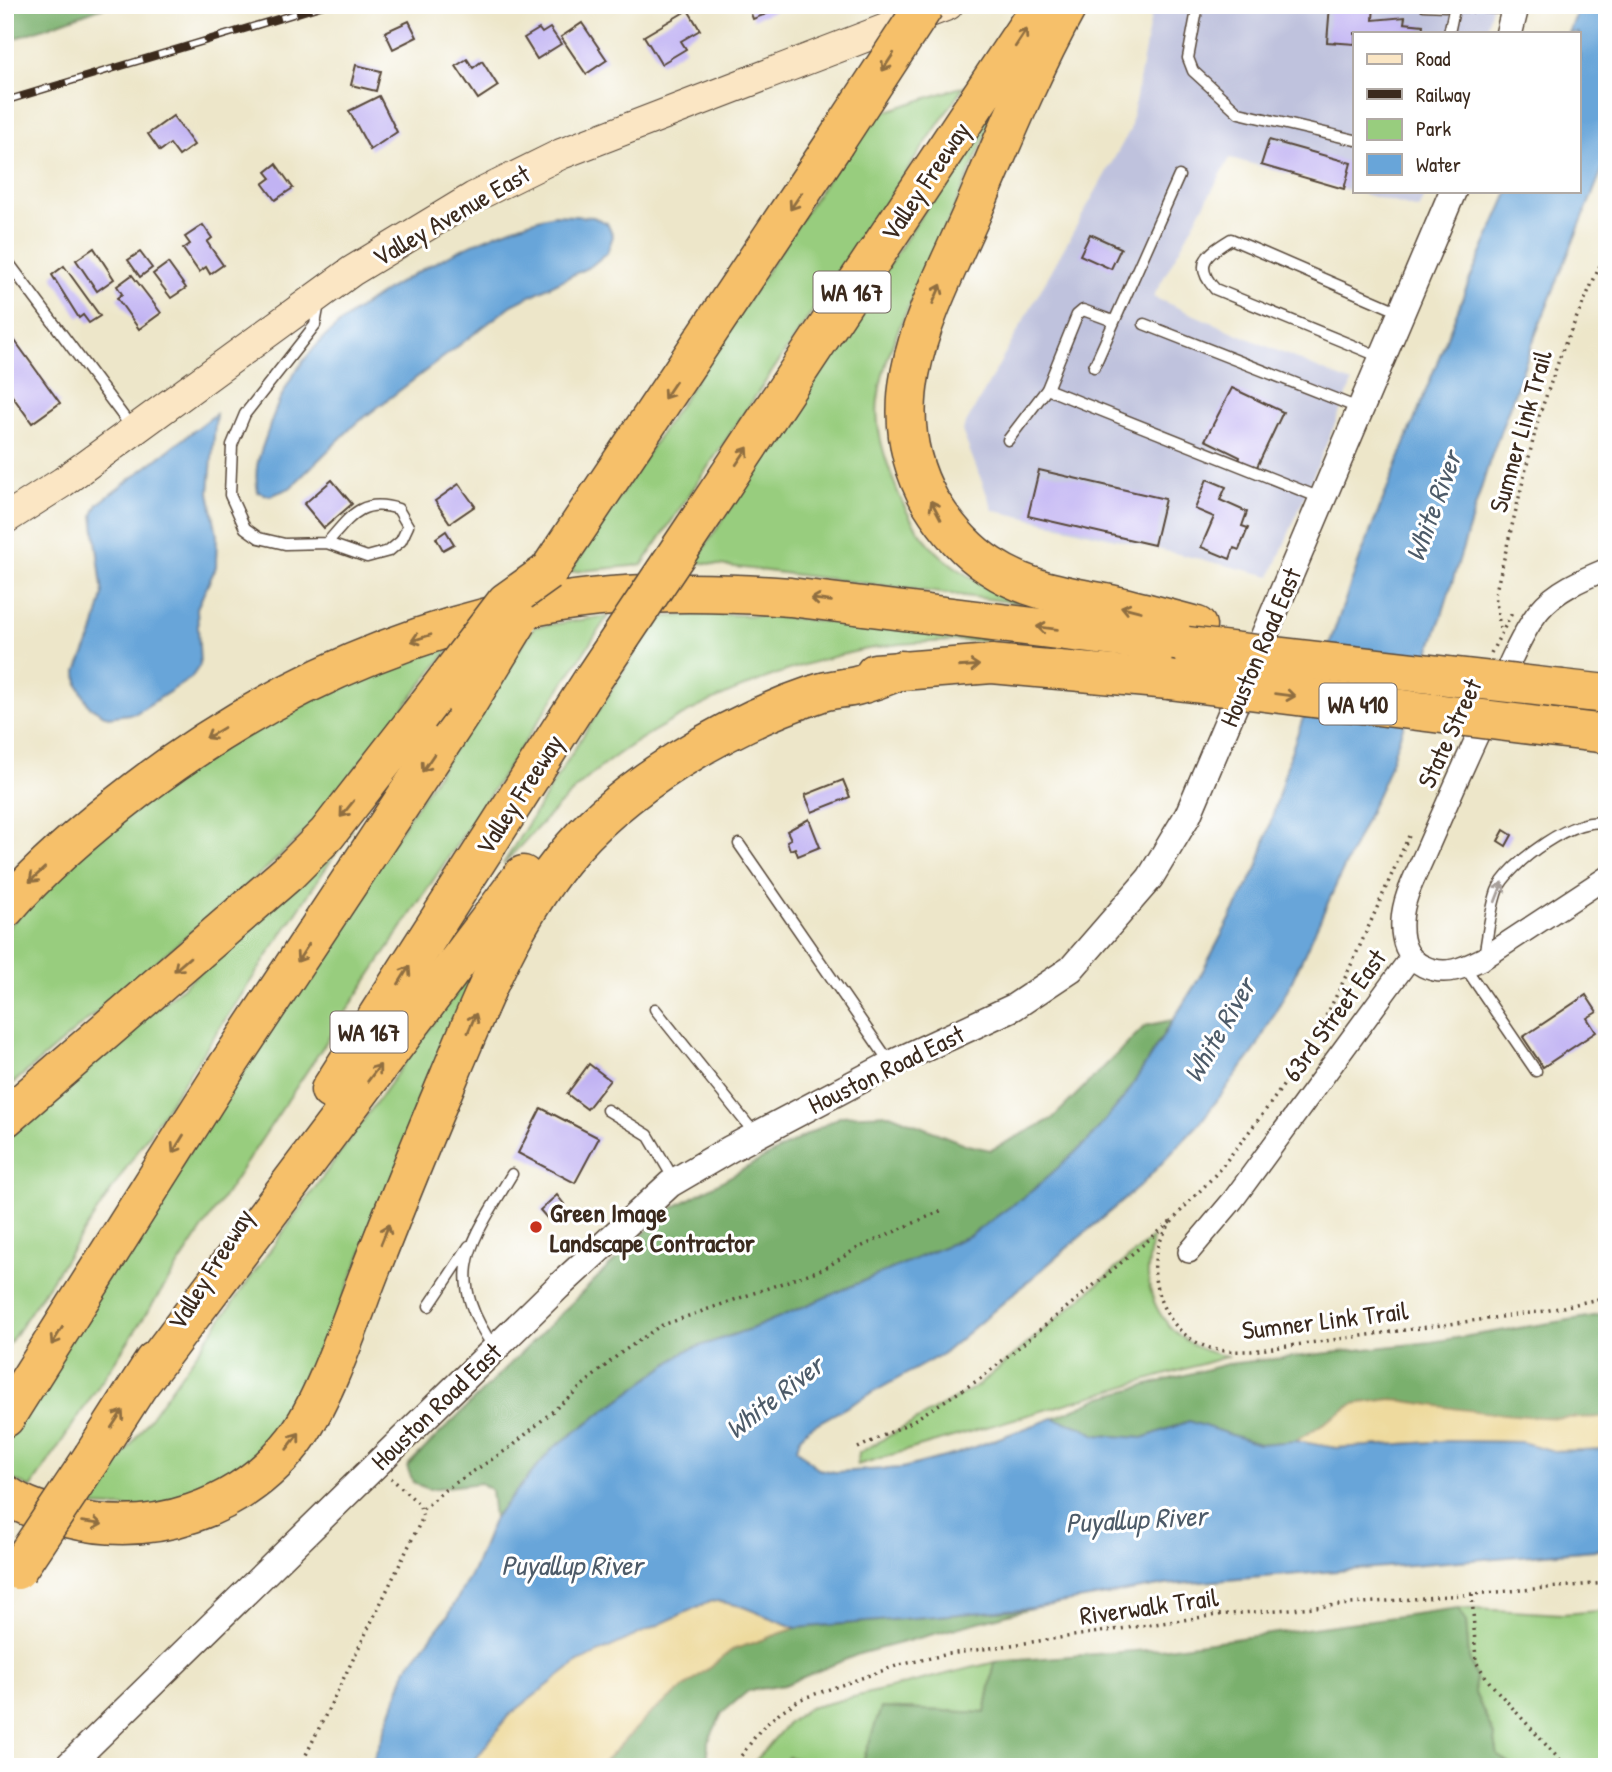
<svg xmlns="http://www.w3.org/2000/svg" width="1612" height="1772" viewBox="0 0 1612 1772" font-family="'Patrick Hand',sans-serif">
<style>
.industrial{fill:#bfc2dd}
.green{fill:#98cd7e;stroke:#6a7c4e;stroke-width:2}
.forest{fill:#7ab06d;stroke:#5a6d46;stroke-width:2}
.sand{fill:#eeda9e;stroke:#94825e;stroke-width:2}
.water{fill:#68a5d9;stroke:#52687c;stroke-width:2}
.building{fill:#c1b3f3}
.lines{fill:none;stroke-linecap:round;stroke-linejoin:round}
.service-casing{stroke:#564638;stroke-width:13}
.minor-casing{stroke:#564638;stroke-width:24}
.tertiary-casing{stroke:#564638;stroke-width:29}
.secondary-casing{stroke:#564638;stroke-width:32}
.motorway-casing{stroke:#564638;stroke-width:41}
.path{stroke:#564638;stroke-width:3.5;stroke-dasharray:2 5;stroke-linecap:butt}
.service{stroke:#fff;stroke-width:10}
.minor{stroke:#fff;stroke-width:21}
.tertiary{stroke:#fff;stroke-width:26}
.secondary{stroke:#fbe6c4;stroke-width:30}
.motorway{stroke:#f6c06b;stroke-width:38}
.rail-casing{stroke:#3b2a1e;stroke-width:8}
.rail{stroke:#fff;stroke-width:5;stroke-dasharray:16;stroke-linecap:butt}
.motorway-bridge-casing{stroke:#564638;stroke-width:41;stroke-linecap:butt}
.motorway-bridge{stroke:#f6c06b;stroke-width:38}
.oneway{stroke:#8f6e41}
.oneway2{stroke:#a79f9a}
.poi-dot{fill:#c8321e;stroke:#fff;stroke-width:2.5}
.labels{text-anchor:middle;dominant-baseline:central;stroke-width:6;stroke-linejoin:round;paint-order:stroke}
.shield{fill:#fff;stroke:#766a62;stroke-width:2}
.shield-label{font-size:24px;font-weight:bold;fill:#3b2a1e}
.street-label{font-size:26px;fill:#3b2a1e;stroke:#fff}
.poi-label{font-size:26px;font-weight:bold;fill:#3b2a1e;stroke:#fff;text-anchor:start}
.water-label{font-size:28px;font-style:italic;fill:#4d5b69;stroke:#fff}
</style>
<rect width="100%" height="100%" fill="#fff"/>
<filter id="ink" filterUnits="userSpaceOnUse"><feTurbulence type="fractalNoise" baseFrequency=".0143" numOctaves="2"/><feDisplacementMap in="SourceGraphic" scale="14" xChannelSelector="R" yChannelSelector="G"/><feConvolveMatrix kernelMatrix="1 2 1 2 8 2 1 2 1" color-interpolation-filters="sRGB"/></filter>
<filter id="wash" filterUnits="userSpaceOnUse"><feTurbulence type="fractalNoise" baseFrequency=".00686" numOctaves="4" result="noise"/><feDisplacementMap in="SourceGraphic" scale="28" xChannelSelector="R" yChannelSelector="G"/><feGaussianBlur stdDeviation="1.57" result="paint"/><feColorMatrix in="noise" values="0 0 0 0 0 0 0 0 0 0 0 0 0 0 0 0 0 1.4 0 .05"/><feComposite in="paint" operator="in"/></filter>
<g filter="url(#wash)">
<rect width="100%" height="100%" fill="#ede6c9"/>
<polygon class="industrial" points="1153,5 1492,5 1486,33 1355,33 1355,191 1426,191 1419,209 1230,158 1153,297 1352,383 1271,576 993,510 962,431 1130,130"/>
<g class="green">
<polygon points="964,86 642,565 570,572 868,117"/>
<path d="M1006,86C983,143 958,200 932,257C912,302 884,350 878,400C875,422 882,448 889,468C915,547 948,568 1020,603L695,562Z"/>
<path d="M708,614L771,616L999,639C964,641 928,641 893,645C795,658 663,713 589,777C558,804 531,835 503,864L657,617Z"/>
<polygon points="608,616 31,1488 5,1476 5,1432 534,627"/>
<path d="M451,647L310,827L268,867L5,1090V931C119,796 282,697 451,647Z"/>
<polygon points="352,829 5,1350 5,1137 211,963"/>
<polygon points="489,949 298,1406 239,1475 166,1509 87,1506 423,1037"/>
<path d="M1153,1237C1151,1250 1147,1264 1148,1276C1152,1320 1186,1351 1229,1356L857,1465L859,1453L979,1385Z"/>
<polygon points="1458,1608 1563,1614 1607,1610 1607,1767 1514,1767 1498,1756 1494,1735 1474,1691 1476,1677 1469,1659 1466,1622"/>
<polygon points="995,1662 985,1713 881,1708 861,1767 832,1767 788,1757 784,1767 750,1767 788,1723 809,1708"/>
</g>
<g class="forest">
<polygon points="5,5 109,5 5,42"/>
<polygon points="1172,1020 1127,1094 1089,1140 1033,1190 971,1235 756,1327 686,1351 552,1449 494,1518 491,1490 481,1483 429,1489 413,1483 407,1466 607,1268 669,1210 841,1116 890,1114 967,1145 991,1150 1052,1119 1145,1026"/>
<polygon points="1607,1314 1607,1417 1562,1419 1475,1412 1392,1399 1353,1404 1296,1441 1259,1444 1189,1421 1143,1438 1096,1435 1084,1428 1053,1418 1102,1397 1227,1364 1431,1342"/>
<polygon points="1031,1608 859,1654 784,1685 748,1691 722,1713 708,1742 708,1767 599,1767 650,1714 732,1650 796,1628"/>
<polygon points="1458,1608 1466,1622 1469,1659 1476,1677 1474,1691 1494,1735 1498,1756 1514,1767 861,1767 881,1708 985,1713 995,1662 1160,1649"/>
</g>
<g class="sand">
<path d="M1392,1399C1464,1410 1534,1421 1607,1417V1449L1554,1451L1521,1442L1449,1441L1336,1448L1296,1441L1354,1404Z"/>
<polygon points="712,1600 741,1606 796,1628 732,1650 650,1714 599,1767 470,1767 508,1716 578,1662"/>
</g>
<g class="water">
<polygon points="1580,5 1607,5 1607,158 1537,331 1489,463 1443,612 1386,776 1292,981 1255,1050 1199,1124 1141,1185 944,1353 809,1428 800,1437 797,1449 818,1469 835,1472 902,1468 956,1454 1053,1418 1084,1428 1096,1435 1143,1438 1189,1421 1259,1444 1296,1441 1336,1448 1449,1441 1521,1442 1554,1451 1607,1449 1607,1549 1165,1585 1031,1608 796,1628 741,1606 712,1600 578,1662 508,1716 470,1767 371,1767 407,1668 449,1614 473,1570 494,1518 552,1449 686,1351 756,1327 971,1235 1033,1190 1089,1140 1127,1094 1198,980 1258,866 1291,752 1360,558 1470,279 1509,191 1579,191 1579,33 1569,33"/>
<path d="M554,215L593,217L607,223L613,236L607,253L591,266L512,305L353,426L290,488L270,496L258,492C253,467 260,454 268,431C278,398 294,369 318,344C366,293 486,230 554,215Z"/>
<polygon points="216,414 209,492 217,535 216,567 197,608 200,665 191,678 136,713 108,717 89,706 78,685 77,671 93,634 103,595 93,515 98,504"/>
</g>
<g id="blocks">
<g class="building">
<polygon points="748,5 781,5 782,8 753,19"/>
<polygon points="1330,5 1374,5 1373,20 1405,17 1404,23 1423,25 1422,33 1355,33 1355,44 1327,42"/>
<polygon points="688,10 700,30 681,41 686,49 661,64 644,36"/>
<polygon points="409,21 417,37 393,49 385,32"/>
<polygon points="582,23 607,60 586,74 561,37"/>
<polygon points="550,28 561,44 537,59 524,38 539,29 542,33"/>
<polygon points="467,59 473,68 482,61 498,86 478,99 456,66"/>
<polygon points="356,65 381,71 376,91 351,85"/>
<polygon points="379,96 397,132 370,150 349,111"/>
<polygon points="173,116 194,145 179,156 170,144 160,151 148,134"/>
<polygon points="1269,140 1351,163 1344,189 1261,165"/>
<polygon points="276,164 293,188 275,200 263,184 271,178 266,172"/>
<polygon points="203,225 212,238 207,242 223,265 210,274 206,267 199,272 183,249 190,244 185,237"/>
<polygon points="1090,234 1121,248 1111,269 1080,255"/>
<polygon points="94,248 114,279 97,291 76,260"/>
<polygon points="140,252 152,268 140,277 128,260"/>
<polygon points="168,263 186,288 171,298 153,274"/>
<polygon points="64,266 100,316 89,323 83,315 79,318 52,275"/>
<polygon points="132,275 161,313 139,329 117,298 122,294 117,286"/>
<polygon points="5,327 60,403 32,423 5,386"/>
<polygon points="1232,388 1283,412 1256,469 1239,461 1240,457 1205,440"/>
<polygon points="1039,470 1165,499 1154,545 1028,516"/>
<polygon points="1207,479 1226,487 1220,500 1247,512 1242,526 1248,528 1239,550 1234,548 1230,559 1201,547 1214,517 1195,509"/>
<polygon points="332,480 352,504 324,528 304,504"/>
<polygon points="459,484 475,506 450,523 435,501"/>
<polygon points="446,531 454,544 443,550 436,538"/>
<polygon points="843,780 850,797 812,812 805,795"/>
<polygon points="809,819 820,847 798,856 795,848 790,850 787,841 791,839 787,831"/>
<polygon points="1504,830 1512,835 1506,846 1498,841"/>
<polygon points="1586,995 1597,1012 1587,1018 1596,1032 1543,1067 1523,1037"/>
<polygon points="589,1064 610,1080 587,1109 567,1094"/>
<polygon points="541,1108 599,1138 575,1183 518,1153"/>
<polygon points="557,1195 564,1204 547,1218 540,1210"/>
</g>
</g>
</g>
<g filter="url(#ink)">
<use href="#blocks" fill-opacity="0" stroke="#564638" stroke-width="2"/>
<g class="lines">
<g class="service-casing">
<g id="service">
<polyline points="1198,5 1188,58 1193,71 1239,113 1355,140"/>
<polyline points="1424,5 1515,9"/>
<polyline points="1449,33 1455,5"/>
<polyline points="5,258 132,428"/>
<path d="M319,303L315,325L245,414L232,445L230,495L245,528L259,538L285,544L327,543L367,557L389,551L401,541L408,526L398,509C361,497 350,517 327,543"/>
<polyline points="1144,324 1361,409"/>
<path d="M1383,358L1215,289C1192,264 1208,253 1231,239L1402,313"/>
<polyline points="1094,367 1179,176"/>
<polyline points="1047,389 1323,499"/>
<polyline points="1008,440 1047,389 1077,315 1083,310 1113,321"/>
<polyline points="739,844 891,1064"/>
<path d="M1484,956C1488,935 1490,911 1497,891C1506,865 1581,810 1607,825"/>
<polyline points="1465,967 1536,1071"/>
<polyline points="655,1009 756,1135"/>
<polyline points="607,1110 648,1135 675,1181"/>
<polyline points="429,1306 469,1246"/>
<path d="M495,1349C442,1273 471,1243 512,1174"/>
</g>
</g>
<g class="minor-casing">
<g id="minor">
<path d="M1607,569C1583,579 1556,590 1539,611C1517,638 1492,705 1476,739C1458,778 1441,817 1424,856C1415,877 1403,898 1402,921C1401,939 1406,958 1423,966C1445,977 1464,968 1484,958L1607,877"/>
<polyline points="1189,1252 1233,1200 1411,957"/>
</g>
</g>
<g class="tertiary-casing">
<g id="tertiary">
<polyline points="1509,33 1516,5"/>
<polyline points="67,1767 558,1287 670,1184 730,1149 891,1064 1014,1007 1071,969 1150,878 1188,815 1453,191"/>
</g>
</g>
<g class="secondary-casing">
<polyline id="secondary" points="5,519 63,482 352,271 474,197 561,154 948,5"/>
</g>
<g class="motorway-casing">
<g id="motorway">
<path d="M1068,5C1032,70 1004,138 975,206C934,302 872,398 930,501C946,527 964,549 990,566C1029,592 1071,596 1115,605C1142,611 1170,619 1197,626"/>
<polyline points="704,513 1040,7"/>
<polyline points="548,572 834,144"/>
<polyline points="875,673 992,664 1169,680"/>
<polyline points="1562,689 1607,694"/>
<polyline points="1547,727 1607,734"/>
<path d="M5,909C44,864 91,825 138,789C259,697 392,633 543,605C623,590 709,591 790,597L1187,646"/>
<polyline points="330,1090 593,679"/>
<polyline points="5,1118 288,873 327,834 419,716"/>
<polyline points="141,1382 523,875"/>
<polyline points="5,1418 226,1068 466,706"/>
<polyline points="93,1456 154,1361"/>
<path d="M5,1494C25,1508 45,1513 68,1518C152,1539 240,1510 294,1441C323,1403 349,1326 367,1279C393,1212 421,1144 449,1077C481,1001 510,925 562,860C621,786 727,724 816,694C829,689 843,689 856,686C872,682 887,676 901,670"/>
</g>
</g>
<g class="path">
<polyline points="1500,628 1495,595 1539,416 1564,346 1607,250"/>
<polyline points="1491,653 1512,613"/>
<path d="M1409,836C1382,895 1357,956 1327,1014C1298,1070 1258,1121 1219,1170C1198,1196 1163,1221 1156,1254C1148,1296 1175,1343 1219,1350C1229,1352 1241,1351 1251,1351L1545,1311L1607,1297"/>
<polyline points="858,1448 909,1423 980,1379 1173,1220"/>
<polyline points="423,1509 446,1489 511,1447 618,1355 660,1326 825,1268 856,1249 945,1209"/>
<polyline points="1472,1594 1476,1662 1490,1683 1566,1767"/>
<polyline points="300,1767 423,1517 419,1504 391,1478"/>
<polyline points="733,1767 760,1730 780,1712 801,1699 899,1665 949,1654 1217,1615 1607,1583"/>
</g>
<use href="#service" class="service"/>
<use href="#minor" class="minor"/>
<use href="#tertiary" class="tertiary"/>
<use href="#secondary" class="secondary"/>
<use href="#motorway" class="motorway"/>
<g class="rail-casing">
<polyline id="rail" points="5,101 324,5"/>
</g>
<use href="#rail" class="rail"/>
<g class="motorway-bridge-casing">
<g id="motorway-bridge">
<polyline points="834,144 925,5"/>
<polyline points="1187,646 1562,689"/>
<polyline points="593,679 704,513"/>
<polyline points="1169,680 1547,727"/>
<polyline points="466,706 518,621"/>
<polyline points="419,716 506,602 548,572"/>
<polyline points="17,1570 93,1456"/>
</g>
</g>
<use href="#motorway-bridge" class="motorway-bridge"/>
</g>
<defs><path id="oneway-shaft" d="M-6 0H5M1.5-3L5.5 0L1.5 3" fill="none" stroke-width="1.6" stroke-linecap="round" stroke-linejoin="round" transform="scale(1.75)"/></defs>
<g class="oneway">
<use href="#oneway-shaft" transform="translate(1021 38) rotate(-57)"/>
<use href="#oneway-shaft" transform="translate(888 62) rotate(123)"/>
<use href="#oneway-shaft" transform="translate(796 201) rotate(124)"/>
<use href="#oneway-shaft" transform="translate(937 294) rotate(-66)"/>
<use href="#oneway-shaft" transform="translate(670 390) rotate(124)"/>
<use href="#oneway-shaft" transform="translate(742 456) rotate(-56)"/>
<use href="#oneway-shaft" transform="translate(936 510) rotate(-118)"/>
<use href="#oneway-shaft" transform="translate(821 600) rotate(-173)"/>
<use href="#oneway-shaft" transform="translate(1131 609) rotate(-166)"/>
<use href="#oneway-shaft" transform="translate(1047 628) rotate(-173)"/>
<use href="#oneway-shaft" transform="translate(421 638) rotate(162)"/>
<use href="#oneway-shaft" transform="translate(969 666) rotate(-4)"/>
<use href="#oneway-shaft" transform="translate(1285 695) rotate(7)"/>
<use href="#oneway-shaft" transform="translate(215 733) rotate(149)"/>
<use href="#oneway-shaft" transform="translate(428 763) rotate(124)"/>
<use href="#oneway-shaft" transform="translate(347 809) rotate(129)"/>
<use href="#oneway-shaft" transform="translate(37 875) rotate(137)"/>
<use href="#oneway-shaft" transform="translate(303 953) rotate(123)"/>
<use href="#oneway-shaft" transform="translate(182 964) rotate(139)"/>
<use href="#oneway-shaft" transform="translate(404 975) rotate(-58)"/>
<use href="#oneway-shaft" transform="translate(472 1023) rotate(-67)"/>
<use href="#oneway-shaft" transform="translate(374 1073) rotate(-53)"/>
<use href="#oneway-shaft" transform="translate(178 1144) rotate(122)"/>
<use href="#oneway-shaft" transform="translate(385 1234) rotate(-68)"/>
<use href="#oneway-shaft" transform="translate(57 1336) rotate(122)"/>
<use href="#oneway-shaft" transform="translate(117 1419) rotate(-57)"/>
<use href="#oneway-shaft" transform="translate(293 1441) rotate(-53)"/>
<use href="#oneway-shaft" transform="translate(92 1523) rotate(7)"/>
</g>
<use class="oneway2" href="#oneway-shaft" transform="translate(1499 892) rotate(-69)"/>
</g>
<circle class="poi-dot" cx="536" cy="1227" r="7"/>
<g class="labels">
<g class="shield">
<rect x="813.5" y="271.5" width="77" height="41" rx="5"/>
<rect x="1319.5" y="683.5" width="77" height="41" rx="5"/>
<rect x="330.5" y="1011.5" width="77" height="41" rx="5"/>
</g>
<g class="shield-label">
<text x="852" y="292">WA 167</text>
<text x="1358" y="704">WA 410</text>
<text x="369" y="1032">WA 167</text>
</g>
<g class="street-label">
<text transform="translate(925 181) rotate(-56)">Valley Freeway</text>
<text transform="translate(451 215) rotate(-30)">Valley Avenue East</text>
<text transform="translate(1520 431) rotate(-74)">Sumner Link Trail</text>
<text transform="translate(1260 647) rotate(-67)">Houston Road East</text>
<text transform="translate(1449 733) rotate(-65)">State Street</text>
<text transform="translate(519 794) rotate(-57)">Valley Freeway</text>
<text transform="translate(1334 1015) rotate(-54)">63rd Street East</text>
<text transform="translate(886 1069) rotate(-26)">Houston Road East</text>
<text transform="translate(210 1269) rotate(-58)">Valley Freeway</text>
<text transform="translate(1325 1320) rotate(-7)">Sumner Link Trail</text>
<text transform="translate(436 1406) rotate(-44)">Houston Road East</text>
<text transform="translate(1149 1606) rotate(-8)">Riverwalk Trail</text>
</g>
<g class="poi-label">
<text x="550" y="1212">Green Image<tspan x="550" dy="30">Landscape Contractor</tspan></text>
</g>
<g class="water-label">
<text transform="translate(1433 506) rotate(-70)">White River</text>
<text transform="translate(1219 1030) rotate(-60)">White River</text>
<text transform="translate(774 1397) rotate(-38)">White River</text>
<text transform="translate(1136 1519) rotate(-3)">Puyallup River</text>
<text x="572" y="1565">Puyallup River</text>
</g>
</g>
<rect width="1612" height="1772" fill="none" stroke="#fff" stroke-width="28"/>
<rect x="1353" y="32" width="228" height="161" fill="#ffffff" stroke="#b1aaa5" stroke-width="2"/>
<rect x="1367" y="54" width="35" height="10" fill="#fbe6c4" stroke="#b1aaa5" stroke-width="2"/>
<text x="1416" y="66" font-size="21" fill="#3b2a1e">Road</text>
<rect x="1367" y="89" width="35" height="10" fill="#3b2a1e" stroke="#b1aaa5" stroke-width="2"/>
<text x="1416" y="102" font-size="21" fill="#3b2a1e">Railway</text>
<rect x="1367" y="119" width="35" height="21" fill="#98cd7e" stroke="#b1aaa5" stroke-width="2"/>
<text x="1416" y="136" font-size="21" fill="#3b2a1e">Park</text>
<rect x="1367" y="154" width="35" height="21" fill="#68a5d9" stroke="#b1aaa5" stroke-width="2"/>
<text x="1416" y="172" font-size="21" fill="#3b2a1e">Water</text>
</svg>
